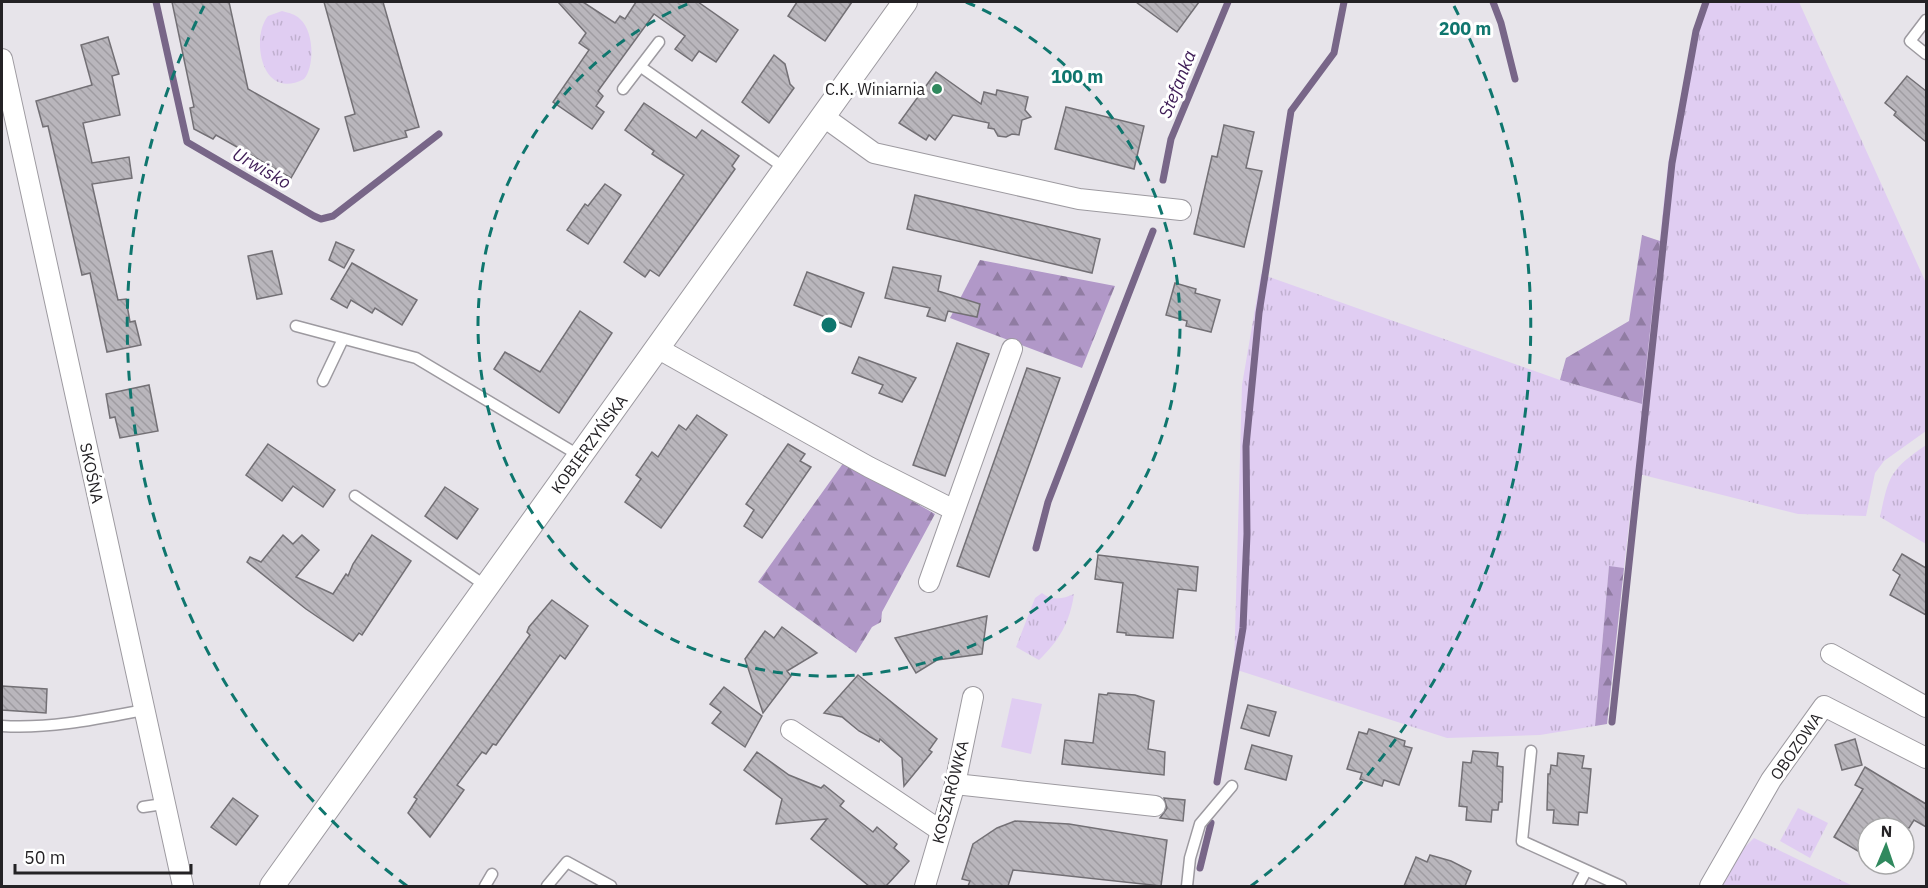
<svg xmlns="http://www.w3.org/2000/svg" width="1928" height="888" viewBox="0 0 1928 888" font-family="'IBM Plex Sans',sans-serif">
<style>
.grass{fill:url(#grass-tufts)}
.forest{fill:url(#forest-firs)}
.garden{fill:#e0cdf2}
.lines{fill:none;stroke-linecap:round;stroke-linejoin:round}
.stream{stroke:#786688;stroke-width:7}
.building{fill:url(#building-back-hatch);stroke:#737075;stroke-width:1.5}
.service-casing{stroke:#9d9aa0;stroke-width:13}
.minor-casing{stroke:#9d9aa0;stroke-width:22}
.tertiary-casing{stroke:#9d9aa0;stroke-width:26}
.service{stroke:#fff;stroke-width:10}
.minor{stroke:#fff;stroke-width:20}
.tertiary{stroke:#fff;stroke-width:24}
.ring{fill:none;stroke:#0f766e;stroke-width:3;stroke-dasharray:10 8}
.poi-dot{fill:#30895e;stroke:#fff;stroke-width:2}
.labels{text-anchor:middle;dominant-baseline:central;stroke-width:6;stroke-linejoin:round;paint-order:stroke}
.poi-label{font-size:16px;fill:#242225;stroke:#fff;text-anchor:end}
.street-label{font-size:16px;fill:#242225;stroke:#fff}
.water-label{font-size:18px;font-style:italic;fill:#3e1c56;stroke:#fff}
.centre{fill:#0f766e;stroke:#fff;stroke-width:3}
.ring-label{font-size:18px;text-anchor:middle;font-weight:bold;fill:#0f766e;stroke:#fff;stroke-width:6;stroke-linejoin:round;paint-order:stroke}
</style>
<defs>
<pattern id="grass-tufts" width="24" height="20" patternUnits="userSpaceOnUse" patternTransform="scale(1.5)"><rect width="24" height="20" fill="#e0cdf2"/><path d="M3 7l-1-3M5 7V3M7 7l1-3M15 17l-1-3M17 17v-4M19 17l1-3" fill="none" stroke="#c0b0cf"/></pattern>
<pattern id="forest-firs" width="22" height="20" patternUnits="userSpaceOnUse" patternTransform="scale(1.5)"><rect width="22" height="20" fill="#b198c8"/><path d="M5 1l3.5 6h-7zM16 11l3.5 6h-7z" fill="#907ca2"/></pattern>
<pattern id="building-back-hatch" width="6" height="6" patternUnits="userSpaceOnUse" patternTransform="scale(1.5)"><rect width="6" height="6" fill="#b9b6bc"/><path d="M-1 5l2 2M0 0l6 6M5-1l2 2" fill="none" stroke="#9f9ca1"/></pattern>
</defs>
<rect width="100%" height="100%" fill="#e7e4ea"/>
<g class="grass">
<polygon points="1705,2 1799,2 1926,283 1926,431 1884,461 1875,473 1866,516 1798,514 1635,473 1624,568 1609,567 1595,726 1540,735 1447,738 1234,669 1242,385 1261,274 1560,380 1642,404 1668,163 1695,31"/>
<path d="M282,11C289,13 295,14 300,19C314,31 315,66 304,79C260,102 251,36 268,16Z"/>
<path d="M1926,445V544L1880,517C1889,475 1890,470 1926,445Z"/>
<path d="M1042,593C1052,601 1063,599 1074,594C1070,622 1059,641 1039,660L1016,647L1035,598Z"/>
<polygon points="1798,808 1828,823 1810,858 1780,841"/>
<polygon points="1754,838 1853,886 1720,886 1737,855"/>
</g>
<g class="forest">
<polygon points="1642,235 1660,241 1642,404 1560,380 1566,358 1629,321"/>
<polygon points="980,260 1115,286 1082,368 950,318"/>
<polygon points="844,462 935,514 882,612 881,622 872,627 856,653 758,582"/>
<polygon points="1609,566 1624,568 1607,724 1595,726"/>
</g>
<polygon class="garden" points="1012,698 1042,704 1031,754 1001,747"/>
<g class="lines">
<g class="stream">
<polyline points="156,2 187,142 314,216 321,219 333,216 439,134"/>
<polyline points="1493,2 1501,23 1515,79"/>
<polyline points="1163,180 1171,139 1228,2"/>
<polyline points="1036,548 1048,502 1153,231"/>
<polyline points="1612,722 1672,163 1696,31 1706,2"/>
<polyline points="1217,782 1243,628 1247,534 1246,446 1259,313 1291,111 1334,53 1344,2"/>
<polyline points="1200,868 1211,823"/>
</g>
</g>
<g class="building">
<polygon points="172,2 229,2 248,89 319,129 291,178 216,135 213,139 194,129 190,108 194,107"/>
<polygon points="324,2 383,2 419,127 405,131 407,137 354,151 345,117 355,114"/>
<polygon points="558,2 583,2 615,23 620,16 625,19 636,2 698,2 738,30 716,62 699,51 692,61 675,49 685,36 654,14 598,91 603,96 596,106 604,112 592,129 553,102 589,50 579,43 586,33"/>
<polygon points="797,2 852,2 825,41 788,16"/>
<polygon points="1136,2 1199,2 1177,32"/>
<polygon points="108,37 119,74 112,76 120,115 83,123 92,163 129,157 132,178 92,184 118,300 126,299 130,322 135,321 141,345 107,352 90,273 82,275 48,126 43,127 36,101 92,85 81,45"/>
<polygon points="774,55 785,64 790,84 794,88 769,123 742,102"/>
<polygon points="936,72 981,104 984,92 996,95 997,90 1028,97 1025,110 1031,117 1022,120 1019,135 1012,134 1006,137 998,136 994,129 988,128 989,123 953,115 935,140 929,135 926,140 899,123"/>
<polygon points="1907,76 1926,91 1926,142 1894,115 1896,112 1885,103"/>
<polygon points="644,103 696,138 702,130 739,156 732,166 735,169 659,276 650,270 645,277 624,262 684,175 652,154 654,151 625,130"/>
<polygon points="1066,107 1144,126 1134,169 1055,149"/>
<polygon points="1224,125 1254,132 1246,168 1262,171 1244,247 1194,234 1212,156 1217,157"/>
<polygon points="605,184 621,195 588,244 567,230 585,204 588,206"/>
<polygon points="915,195 1100,239 1092,273 907,229"/>
<polygon points="336,242 354,250 344,268 329,260"/>
<polygon points="272,251 282,294 257,299 248,256"/>
<polygon points="352,263 417,300 402,325 375,308 372,313 351,300 347,308 331,299"/>
<polygon points="893,267 941,276 938,291 980,304 977,317 948,311 945,321 927,316 930,308 885,298"/>
<polygon points="807,272 864,293 851,327 794,305"/>
<polygon points="1175,283 1196,289 1195,293 1220,300 1211,332 1186,326 1187,321 1166,315"/>
<polygon points="580,311 612,333 559,413 494,369 505,352 540,372"/>
<polygon points="957,343 989,354 945,476 913,465"/>
<polygon points="859,357 916,378 902,402 879,393 883,385 852,373"/>
<polygon points="1027,368 1060,378 989,577 957,566"/>
<polygon points="149,385 158,431 120,438 115,417 110,418 106,394"/>
<polygon points="697,415 727,435 661,528 625,502 641,479 636,475 652,452 658,457 679,425 686,430"/>
<polygon points="268,444 335,490 323,507 293,486 282,501 246,475"/>
<polygon points="788,444 805,454 800,461 811,467 762,538 744,526 754,510 746,504"/>
<polygon points="445,487 478,509 457,539 425,516"/>
<polygon points="283,535 293,544 302,535 319,550 296,577 333,594 346,574 348,576 353,564 372,535 411,561 362,635 359,633 353,641 306,609 247,562 250,557 261,562"/>
<polygon points="1902,554 1926,568 1926,615 1890,595 1900,575 1893,570"/>
<polygon points="1098,555 1198,567 1196,591 1178,589 1173,638 1126,635 1126,633 1117,632 1123,583 1095,579"/>
<polygon points="552,600 588,626 565,659 560,655 496,745 493,744 486,754 482,752 457,785 464,790 430,837 408,813 417,799 414,797 530,635 527,632 529,627"/>
<polygon points="987,616 982,654 937,660 916,673 895,638"/>
<polygon points="782,627 817,653 787,671 791,676 763,713 745,659 765,631 774,638"/>
<polygon points="858,675 937,739 929,750 932,752 904,786 902,758 880,739 879,742 859,731 842,717 824,713"/>
<polygon points="2,686 47,689 46,713 2,710"/>
<polygon points="724,687 762,716 745,747 712,723 721,712 710,704"/>
<polygon points="1108,693 1135,695 1154,701 1148,749 1165,752 1164,775 1062,764 1065,740 1093,743 1099,694 1107,695"/>
<polygon points="1248,705 1276,712 1269,736 1241,728"/>
<polygon points="1369,729 1405,741 1404,746 1412,748 1399,785 1384,780 1382,786 1360,779 1362,773 1347,769 1359,732 1367,734"/>
<polygon points="1855,739 1862,765 1842,770 1835,745"/>
<polygon points="1252,745 1292,756 1286,780 1245,769"/>
<polygon points="1473,751 1498,753 1497,766 1503,767 1502,802 1499,802 1498,810 1492,810 1491,822 1466,820 1467,807 1459,806 1463,762 1471,763"/>
<polygon points="757,752 789,775 821,788 824,785 844,801 840,806 873,832 877,827 897,844 894,848 909,861 886,886 869,886 811,839 827,819 776,824 782,799 744,770"/>
<polygon points="1558,753 1584,756 1582,768 1591,769 1587,813 1579,812 1578,825 1553,823 1554,810 1547,810 1548,774 1550,774 1551,765 1557,766"/>
<polygon points="1865,767 1926,804 1926,827 1914,820 1909,828 1868,828 1868,857 1834,837 1863,789 1855,785"/>
<polygon points="233,798 258,816 236,845 211,827"/>
<polygon points="1164,798 1185,800 1183,821 1160,818 1167,808"/>
<polygon points="1015,821 1069,824 1167,840 1161,886 1013,870 1008,886 968,886 970,881 962,879 973,844 997,828"/>
<polygon points="1430,855 1451,861 1471,871 1465,886 1404,886 1416,857 1427,862"/>
</g>
<g class="lines">
<g class="service-casing">
<g id="service">
<polyline points="1926,20 1910,41 1926,54"/>
<polyline points="641,67 786,169"/>
<polyline points="623,89 659,42"/>
<polyline points="296,326 416,358 580,456"/>
<polyline points="323,381 343,339"/>
<polyline points="355,496 486,586"/>
<path d="M2,726C50,729 97,719 144,710"/>
<polyline points="1531,751 1522,841 1621,886"/>
<polyline points="143,807 163,804"/>
<polyline points="485,886 492,874"/>
<polyline points="547,886 567,862 611,886"/>
<polyline points="1187,886 1190,858 1200,824 1232,786"/>
<polyline points="1578,886 1586,871"/>
</g>
</g>
<g class="minor-casing">
<g id="minor">
<polyline points="2,59 183,886"/>
<polyline points="824,117 874,153 1079,199 1181,210"/>
<polyline points="657,348 869,467 954,510"/>
<polyline points="929,582 1012,349"/>
<polyline points="1831,654 1926,707"/>
<polyline points="791,730 941,831"/>
<polyline points="955,784 1155,806"/>
<polyline points="925,886 955,784 973,697"/>
<polyline points="1710,886 1771,780 1824,706 1926,758"/>
</g>
</g>
<g class="tertiary-casing">
<polyline id="tertiary" points="272,886 905,2"/>
</g>
<use href="#service" class="service"/>
<use href="#minor" class="minor"/>
<use href="#tertiary" class="tertiary"/>
</g>
<g class="ring">
<path d="M966 2A351 351 0 1 1 692 2"/>
<path d="M407 886A702 702 0 0 1 204 6M1454 6A702 702 0 0 1 1251 886"/>
</g>
<circle class="poi-dot" cx="937" cy="89" r="6"/>
<g class="labels">
<g class="poi-label">
<text x="925" y="89">C.K. Winiarnia</text>
</g>
<g class="street-label">
<text transform="translate(589 444) rotate(-54)">KOBIERZYŃSKA</text>
<text transform="translate(92 473) rotate(78)">SKOŚNA</text>
<text transform="translate(1796 746) rotate(-55)">OBOZOWA</text>
<text transform="translate(950 792) rotate(-76)">KOSZARÓWKA</text>
</g>
<g class="water-label">
<text transform="translate(1177 84) rotate(-68)">Stefanka</text>
<text transform="translate(262 168) rotate(30)">Urwisko</text>
</g>
</g>
<circle cx="829" cy="325" r="9" class="centre"/>
<g class="ring-label">
<text x="1465" y="35">200 m</text>
<text x="1077" y="83">100 m</text>
</g>
<rect width="1928" height="888" fill="none" stroke="#242225" stroke-width="6"/>
<g transform="translate(1886 846) rotate(2)"><circle r="28" fill="#ffffff" stroke="#a7a7a8" stroke-width="1.5"/>
<path d="M0-4.5L10 22L0 15L-10 22Z" fill="#30895e"/>
<text y="-9" font-size="16" font-weight="bold" text-anchor="middle" fill="#242225">N</text>
</g>
<path d="M15 864v9h176v-9" fill="none" stroke="#242225" stroke-width="3"/>
<text x="24" y="864" font-size="18" fill="#242225" stroke="#ffffff" stroke-width="4.5" paint-order="stroke">50 m</text>
</svg>
